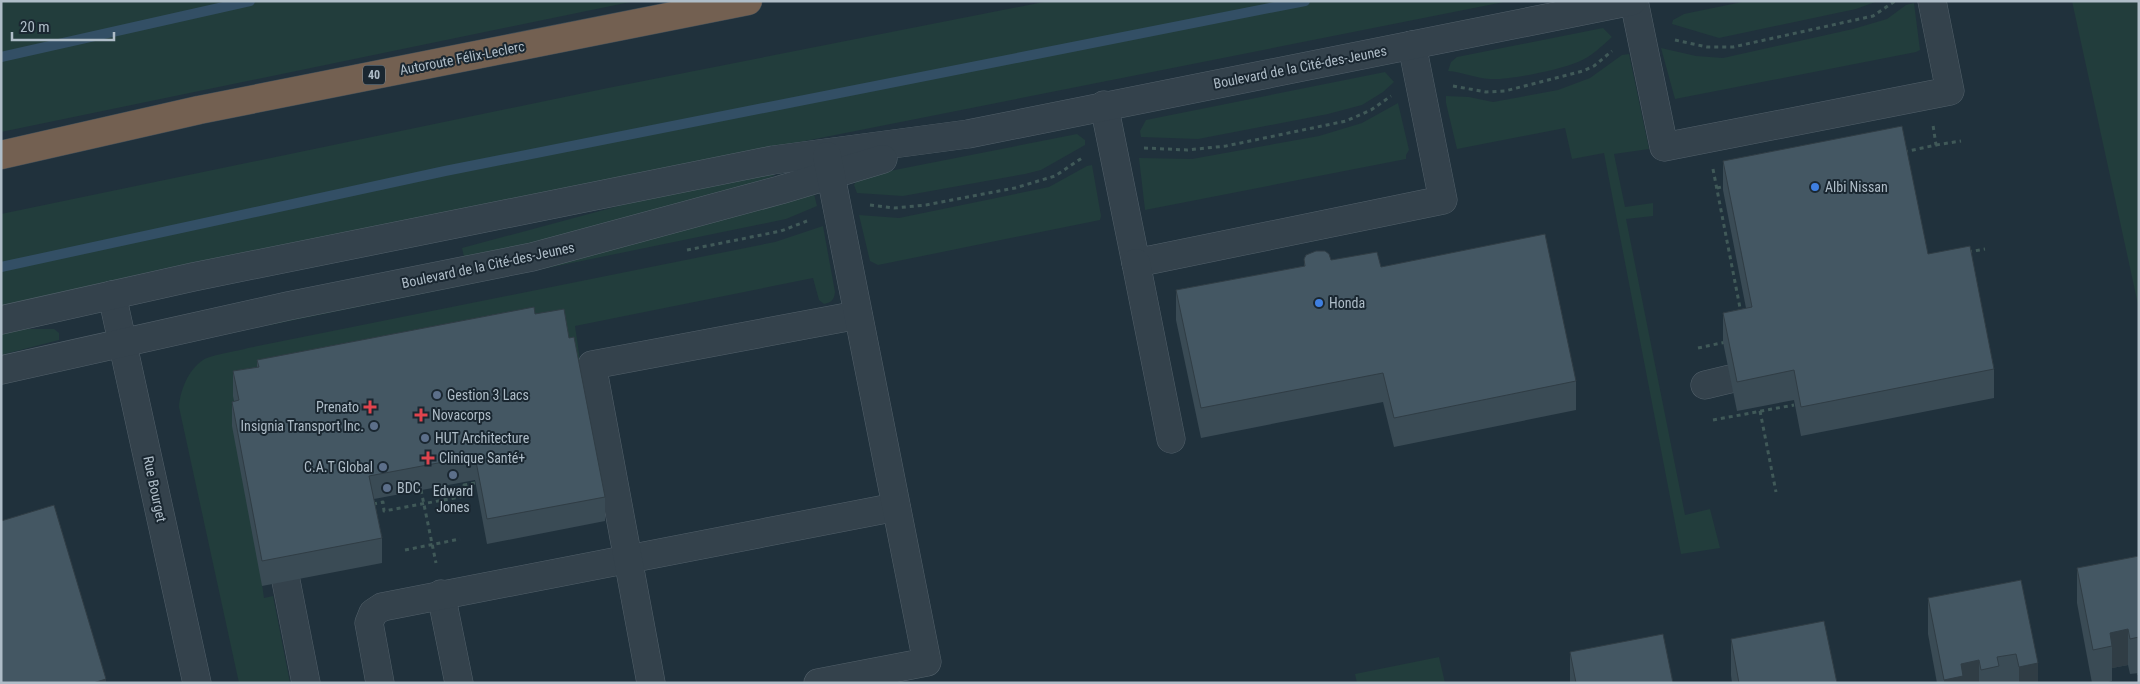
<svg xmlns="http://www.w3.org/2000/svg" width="2140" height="684" viewBox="0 0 2140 684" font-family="'Roboto Condensed',sans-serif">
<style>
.green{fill:#223d3c}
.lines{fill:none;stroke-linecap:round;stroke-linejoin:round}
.stream{stroke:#334f65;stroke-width:10}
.minor-casing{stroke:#52606a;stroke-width:29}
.highway-casing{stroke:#3f4d57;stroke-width:29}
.path{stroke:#405958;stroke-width:3;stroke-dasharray:4 4;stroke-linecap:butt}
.minor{stroke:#34424c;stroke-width:28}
.highway{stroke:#736051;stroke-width:28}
.wall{fill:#3a4b55}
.shaded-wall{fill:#303d45}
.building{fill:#445763;stroke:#303d45}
.shop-dot{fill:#3f7fe0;stroke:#1a2731;stroke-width:2}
.service-dot{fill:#5c6f8a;stroke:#1a2731;stroke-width:2}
.health-dot{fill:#e0444e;stroke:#1a2731;stroke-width:2}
.labels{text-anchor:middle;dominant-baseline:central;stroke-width:4;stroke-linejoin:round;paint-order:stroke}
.shield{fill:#1a2731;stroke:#82909b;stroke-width:1}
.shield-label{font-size:12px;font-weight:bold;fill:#afbdc8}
.street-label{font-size:14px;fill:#afbdc8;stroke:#1a2731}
.poi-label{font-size:14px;fill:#afbdc8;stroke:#1a2731;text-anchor:start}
</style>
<rect width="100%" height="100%" fill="#20313c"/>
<g class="green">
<polygon points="1,1 635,1 1,132"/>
<polygon points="1049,1 1509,1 162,269 1,307 1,214 608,88"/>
<polygon points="1747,1 1878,1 1856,9 1719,38 1672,24 1673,20 1684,14"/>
<polygon points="2072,1 2139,1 2139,309"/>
<polygon points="1914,3 1920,50 1916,52 1675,99 1661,48 1696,56 1723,58 1853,29 1887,19 1906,5"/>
<path d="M1603,28L1612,37C1602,46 1591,57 1578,62C1559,70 1510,80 1490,79C1475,78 1462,72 1448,71L1451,62L1457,57Z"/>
<polygon points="1629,54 1649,149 1614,154 1625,207 1653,203 1653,216 1626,219 1685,515 1710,509 1720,548 1681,554 1604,153 1572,159 1565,128 1457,149 1446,103 1446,96 1469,97 1493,102 1558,90 1590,78 1622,55"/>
<polygon points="1385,72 1394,82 1383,92 1362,105 1328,114 1198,139 1141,137 1140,131 1146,120"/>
<polygon points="1398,103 1409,150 1406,155 1406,159 1145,210 1139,158 1192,159 1319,136 1362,123"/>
<polygon points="1077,134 1085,140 1085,145 1041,170 1025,174 903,196 857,193 854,185 859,177"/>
<polygon points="1092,165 1101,216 1100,220 878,265 870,261 859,215 899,218 1049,187 1087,166"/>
<path d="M771,171L774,176C673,210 569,236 464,257L462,248L689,187Z"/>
<polygon points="809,192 814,194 817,206 786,219 270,325 275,321"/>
<path d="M823,226L835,292C834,300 832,302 824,304L819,300L813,278L575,326L580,360L239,425L264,598L273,596L290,683H239L179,407C180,391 188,370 203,360C210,355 239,351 248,348L775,242Z"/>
<polygon points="20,329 54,329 59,333 59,340 1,355 1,330"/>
<polygon points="1439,657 1445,683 1357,683 1355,674"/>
</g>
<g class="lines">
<g class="stream">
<polyline points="1,57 250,1"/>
<polyline points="1,267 445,171 1305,1"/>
</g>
<g class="minor-casing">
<g id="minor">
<polyline points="1634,1 1664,147 1950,91 1932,1"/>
<polyline points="1104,105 1136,263 1443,200 1412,45"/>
<polyline points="1136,263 1171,439"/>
<polyline points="112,295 197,683"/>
<polyline points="1,320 193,277 773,160 968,134 1632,1"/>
<polyline points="1,370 288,306 532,257 780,190 883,159"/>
<polyline points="1705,385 1730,379"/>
<polyline points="286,581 306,683"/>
<polyline points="441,594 459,683"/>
<polyline points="380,683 369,623 373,613 382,607 896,507"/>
<polyline points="651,683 592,365 858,315"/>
<polyline points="818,683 927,662 827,156"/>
</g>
</g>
<g class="highway-casing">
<polyline id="highway" points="1,155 199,110 748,1"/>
</g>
<g class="path">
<polyline points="1675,40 1707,47 1733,47 1873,16 1895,1"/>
<polyline points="1453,86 1486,92 1505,91 1583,71 1594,66 1612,51"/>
<polyline points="1936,145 1961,141"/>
<polyline points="1144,148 1187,150 1226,146 1346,121 1371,110 1391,96"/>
<polyline points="1904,152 1936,145 1933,125"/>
<polyline points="1713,169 1741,313"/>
<polyline points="1717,188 1726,186"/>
<polyline points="870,205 894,208 926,205 1015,188 1055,176 1082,158"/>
<polyline points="687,250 781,231 807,221"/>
<polyline points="1968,252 1985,249"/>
<polyline points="1698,348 1726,342"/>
<polyline points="1760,411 1776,492"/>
<polyline points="1713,420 1794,405"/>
<polyline points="421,490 436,563"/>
<polyline points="373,504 383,502 384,511 465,496 464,485 475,483"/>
<polyline points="405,550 460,539"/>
<polyline points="2138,673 2139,674"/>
</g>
<use href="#minor" class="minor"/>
<use href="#highway" class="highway"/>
</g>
<g class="wall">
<polygon points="1723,161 1928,254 1994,369 1994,398 1801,436 1794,400 1737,411 1723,342 1723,313 1746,308 1723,190"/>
<polygon points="1304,259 1331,260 1381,267 1576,381 1576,410 1394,447 1383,402 1201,438 1176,320 1176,290 1304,266"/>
<polygon points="535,314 569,338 605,497 605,521 487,544 475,480 374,499 382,538 382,563 262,586 232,426 232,402 234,401 233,396 233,371 257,367 257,360"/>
<polygon points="2139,556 2139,673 2130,674 2128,665 2112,668 2112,681 2105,683 2092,683 2077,603 2077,568"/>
<polygon points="2021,580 2038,683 1937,683 1928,634 1928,598"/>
<polygon points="1731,639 1837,683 1732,683 1731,675"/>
<polygon points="1570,652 1673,683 1570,683"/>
</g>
<g class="shaded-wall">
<polygon points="2128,629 2128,665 2112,668 2112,646 2110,633"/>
<polygon points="1979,660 1979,683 1944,683 1944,680 1961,664"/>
<polygon points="2038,663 2038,683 2019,683 2019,667"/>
<polygon points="106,679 106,683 93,683"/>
</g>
<g class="building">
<polygon points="1902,126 1928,254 1970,246 1994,369 1801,407 1794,370 1737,382 1723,313 1752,307 1723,161"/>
<polygon points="1545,234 1576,381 1394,418 1383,373 1201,408 1176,290 1305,266 1304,259 1306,255 1316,251 1325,251 1329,254 1331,260 1377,252 1381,267"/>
<polygon points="534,307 535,314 564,309 569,338 574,337 605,497 487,519 475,456 369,476 382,538 262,561 232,402 239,400 233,371 259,367 257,360"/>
<polygon points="54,505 106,679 93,683 1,683 1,521"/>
<polygon points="2139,556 2139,637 2130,639 2128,629 2110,633 2112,646 2093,650 2077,568"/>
<polygon points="2021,580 2038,663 2019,667 2016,654 1997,657 1999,666 1981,670 1979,660 1961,664 1963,676 1944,680 1928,598"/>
<polygon points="1824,621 1837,683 1739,683 1731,639"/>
<polygon points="1663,634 1673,683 1576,683 1570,652"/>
</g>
<g class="shop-dot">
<circle cx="1815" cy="187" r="5"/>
<circle cx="1319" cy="303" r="5"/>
</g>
<g class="service-dot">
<circle cx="437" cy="395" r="5"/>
<circle cx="374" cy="426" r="5"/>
<circle cx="425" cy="438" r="5"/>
<circle cx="383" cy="467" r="5"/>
<circle cx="453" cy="475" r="5"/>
<circle cx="387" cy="488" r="5"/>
</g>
<g class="health-dot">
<path d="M367.5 399.5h5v5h5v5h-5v5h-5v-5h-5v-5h5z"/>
<path d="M418.5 407.5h5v5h5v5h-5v5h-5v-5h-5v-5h5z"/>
<path d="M425.5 450.5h5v5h5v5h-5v5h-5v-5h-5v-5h5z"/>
</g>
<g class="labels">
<rect class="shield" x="363" y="65.5" width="22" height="19" rx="4"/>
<g class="shield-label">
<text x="374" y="75">40</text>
</g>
<g class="street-label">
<text transform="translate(462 58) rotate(-11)">Autoroute Félix-Leclerc</text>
<text transform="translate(1300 67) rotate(-11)">Boulevard de la Cité-des-Jeunes</text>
<text transform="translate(488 265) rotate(-12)">Boulevard de la Cité-des-Jeunes</text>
<text transform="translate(155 489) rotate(78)">Rue Bourget</text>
</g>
<g class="poi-label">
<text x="1825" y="187">Albi Nissan</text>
<text x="1329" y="303">Honda</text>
<text x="447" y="395">Gestion 3 Lacs</text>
<text x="359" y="407" text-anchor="end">Prenato</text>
<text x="432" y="415">Novacorps</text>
<text x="364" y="426" text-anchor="end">Insignia Transport Inc.</text>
<text x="435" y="438">HUT Architecture</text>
<text x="439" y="458">Clinique Santé+</text>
<text x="373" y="467" text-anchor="end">C.A.T Global</text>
<text x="397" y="488">BDC</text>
<text x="453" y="491" text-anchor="middle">Edward<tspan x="453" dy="16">Jones</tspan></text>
</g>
</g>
<rect width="2140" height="684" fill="none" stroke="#afbdc8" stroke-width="5"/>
<path d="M12 32v8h102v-8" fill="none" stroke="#afbdc8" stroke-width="2.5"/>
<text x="20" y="32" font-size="15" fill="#afbdc8" stroke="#1a2731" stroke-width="4" paint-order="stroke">20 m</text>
</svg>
